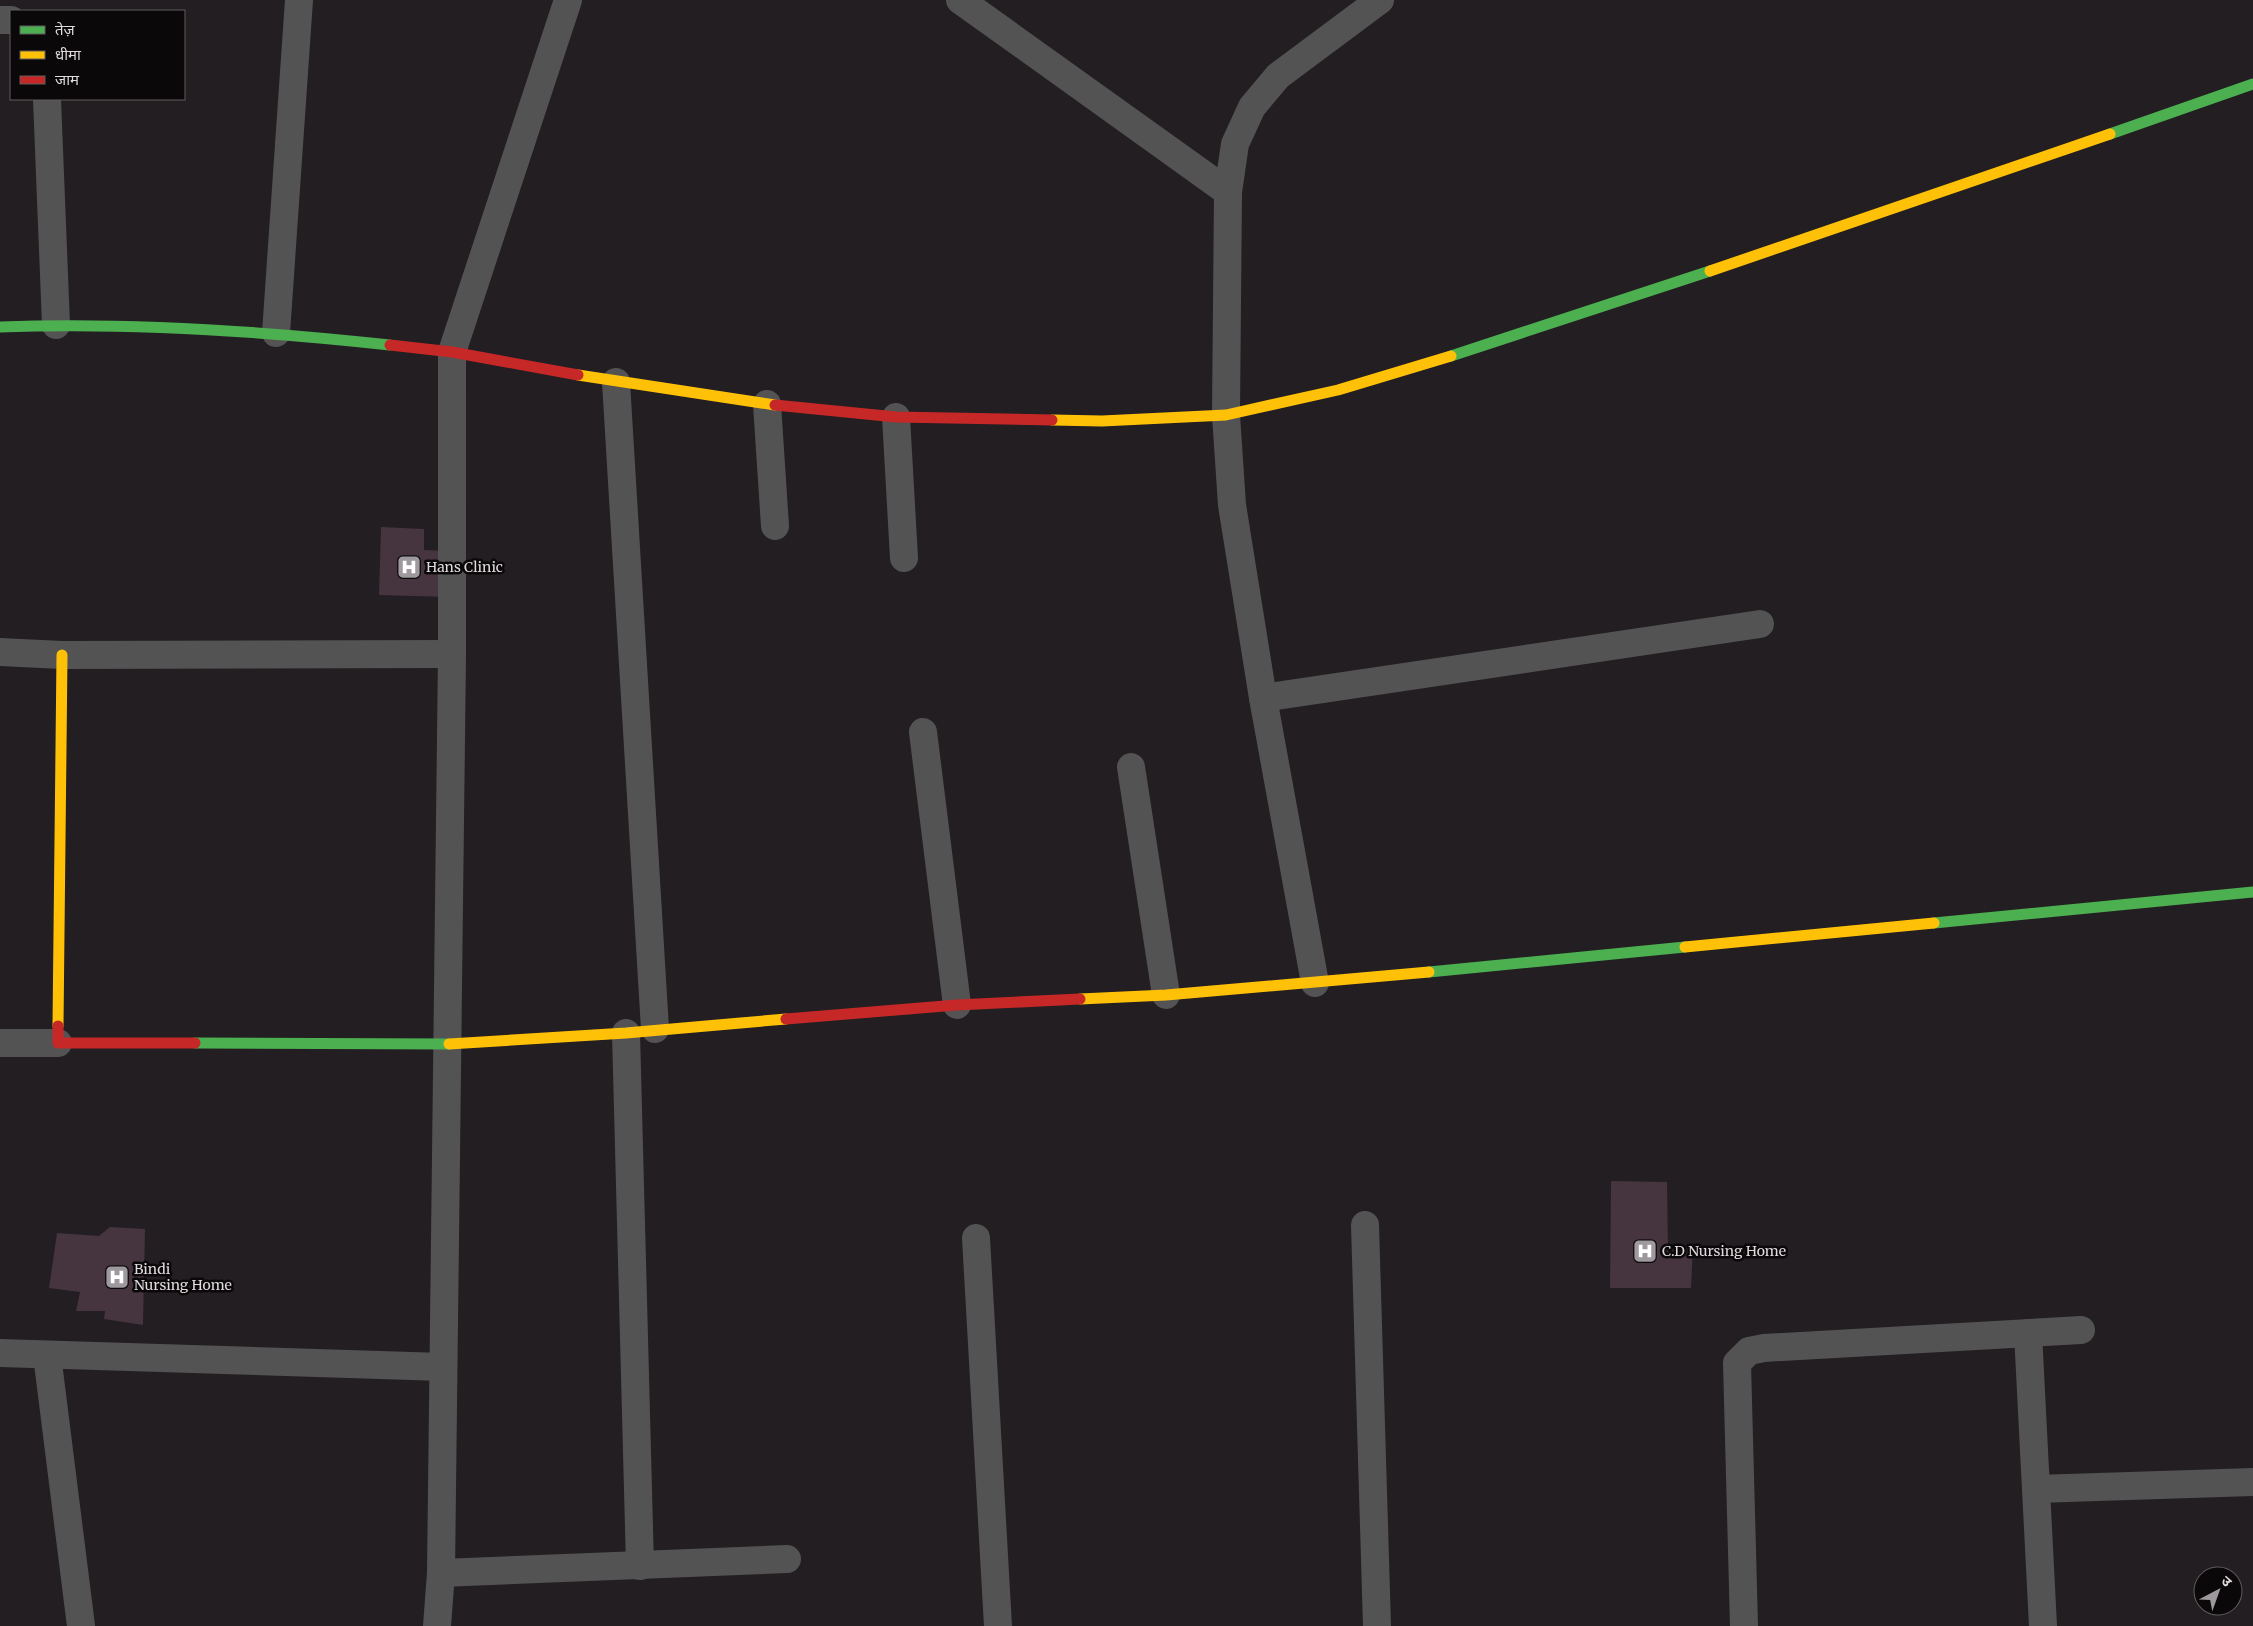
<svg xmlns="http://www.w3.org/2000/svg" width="2253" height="1626" viewBox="0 0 2253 1626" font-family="Merriweather,'Noto Sans Devanagari',serif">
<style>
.building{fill:#46353e}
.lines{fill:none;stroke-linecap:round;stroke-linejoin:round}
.street{stroke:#545354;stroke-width:28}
.fast{stroke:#4caf50;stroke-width:11}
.slow{stroke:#ffc107;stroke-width:11}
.jam{stroke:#c62828;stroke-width:11}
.labels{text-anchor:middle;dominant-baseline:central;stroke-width:5;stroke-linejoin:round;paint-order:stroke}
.poi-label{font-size:14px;fill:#dfdbde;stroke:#0b080a;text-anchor:start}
</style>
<rect width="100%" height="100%" fill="#221e21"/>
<g class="building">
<polygon points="381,527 424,529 424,550 449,551 448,597 379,595"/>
<polygon points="1611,1181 1667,1182 1668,1249 1693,1247 1691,1288 1610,1288"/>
<polygon points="110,1227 145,1229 143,1325 104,1319 105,1311 76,1311 80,1292 49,1288 57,1233 99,1236"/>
</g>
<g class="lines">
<g class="street">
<polyline points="960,0 1228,192"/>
<polyline points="0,20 11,20"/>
<polyline points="47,99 56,325"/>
<polyline points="276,333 299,0"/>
<polyline points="616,382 655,1029"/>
<polyline points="767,404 775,526"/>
<polyline points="896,417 904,558"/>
<polyline points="0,652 62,655 452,654"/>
<polyline points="1263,698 1760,624"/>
<polyline points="923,732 957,1005"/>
<polyline points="1131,767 1166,995"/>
<polyline points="1315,983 1263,698 1232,505 1226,415 1228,192 1235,144 1252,107 1278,76 1380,0"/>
<polyline points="626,1033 640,1566"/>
<polyline points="0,1043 58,1043"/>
<polyline points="1365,1225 1377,1626"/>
<polyline points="976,1238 998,1626"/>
<polyline points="2028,1333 2043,1626"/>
<polyline points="0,1353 443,1367"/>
<polyline points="47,1355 81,1626"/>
<polyline points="2036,1489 2253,1482"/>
<polyline points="441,1573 787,1559"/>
<polyline points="437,1626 441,1573 452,654 452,352 568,0"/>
<polyline points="1744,1626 1737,1363 1749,1351 1764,1348 2081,1330"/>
</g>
<g class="fast">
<polyline points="2110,134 2253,84"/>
<path d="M0,327C130,322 261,331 390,345"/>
<polyline points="1451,356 1710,271"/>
<polyline points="1934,923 2253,892"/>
<polyline points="1429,972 1685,947"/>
<polyline points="195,1043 449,1044"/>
</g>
<g class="slow">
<polyline points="1710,271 2110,134"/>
<polyline points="578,375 775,405"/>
<polyline points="1052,420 1102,421 1226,415 1338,390 1451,356"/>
<polyline points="1685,947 1934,923"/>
<polyline points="1080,999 1166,995 1429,972"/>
<polyline points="58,1026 62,655"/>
<polyline points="449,1044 626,1033 786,1019"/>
</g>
<g class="jam">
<polyline points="390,345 452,352 578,375"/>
<polyline points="775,405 896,417 1052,420"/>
<polyline points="786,1019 957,1005 1080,999"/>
<polyline points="58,1026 58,1043 195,1043"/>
</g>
</g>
<defs>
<g id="hospital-square" transform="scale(1.25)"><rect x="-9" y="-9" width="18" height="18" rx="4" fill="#9d999c" stroke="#0b080a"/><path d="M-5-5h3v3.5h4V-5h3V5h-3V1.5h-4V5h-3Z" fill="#fff"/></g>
</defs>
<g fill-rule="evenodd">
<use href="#hospital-square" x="409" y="567"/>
<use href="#hospital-square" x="1645" y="1251"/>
<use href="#hospital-square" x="117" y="1277"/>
</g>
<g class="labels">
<g class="poi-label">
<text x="426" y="567">Hans Clinic</text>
<text x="1662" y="1251">C.D Nursing Home</text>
<text x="134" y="1269">Bindi<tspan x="134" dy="16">Nursing Home</tspan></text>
</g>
</g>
<rect x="10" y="10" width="175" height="90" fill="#0b080a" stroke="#605c5f"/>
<rect x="20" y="26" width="25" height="8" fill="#4caf50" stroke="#605c5f"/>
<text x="55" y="35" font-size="15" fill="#dfdbde">तेज़</text>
<rect x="20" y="51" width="25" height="8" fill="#ffc107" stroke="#605c5f"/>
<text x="55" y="60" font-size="15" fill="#dfdbde">धीमा</text>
<rect x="20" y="76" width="25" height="8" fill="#c62828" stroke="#605c5f"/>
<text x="55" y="85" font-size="15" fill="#dfdbde">जाम</text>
<g transform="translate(2218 1591) rotate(41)"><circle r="24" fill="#0b080a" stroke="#605c5f"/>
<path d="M0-4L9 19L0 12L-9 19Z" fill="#9d999c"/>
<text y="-8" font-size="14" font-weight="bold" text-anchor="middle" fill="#dfdbde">उ</text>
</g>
</svg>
